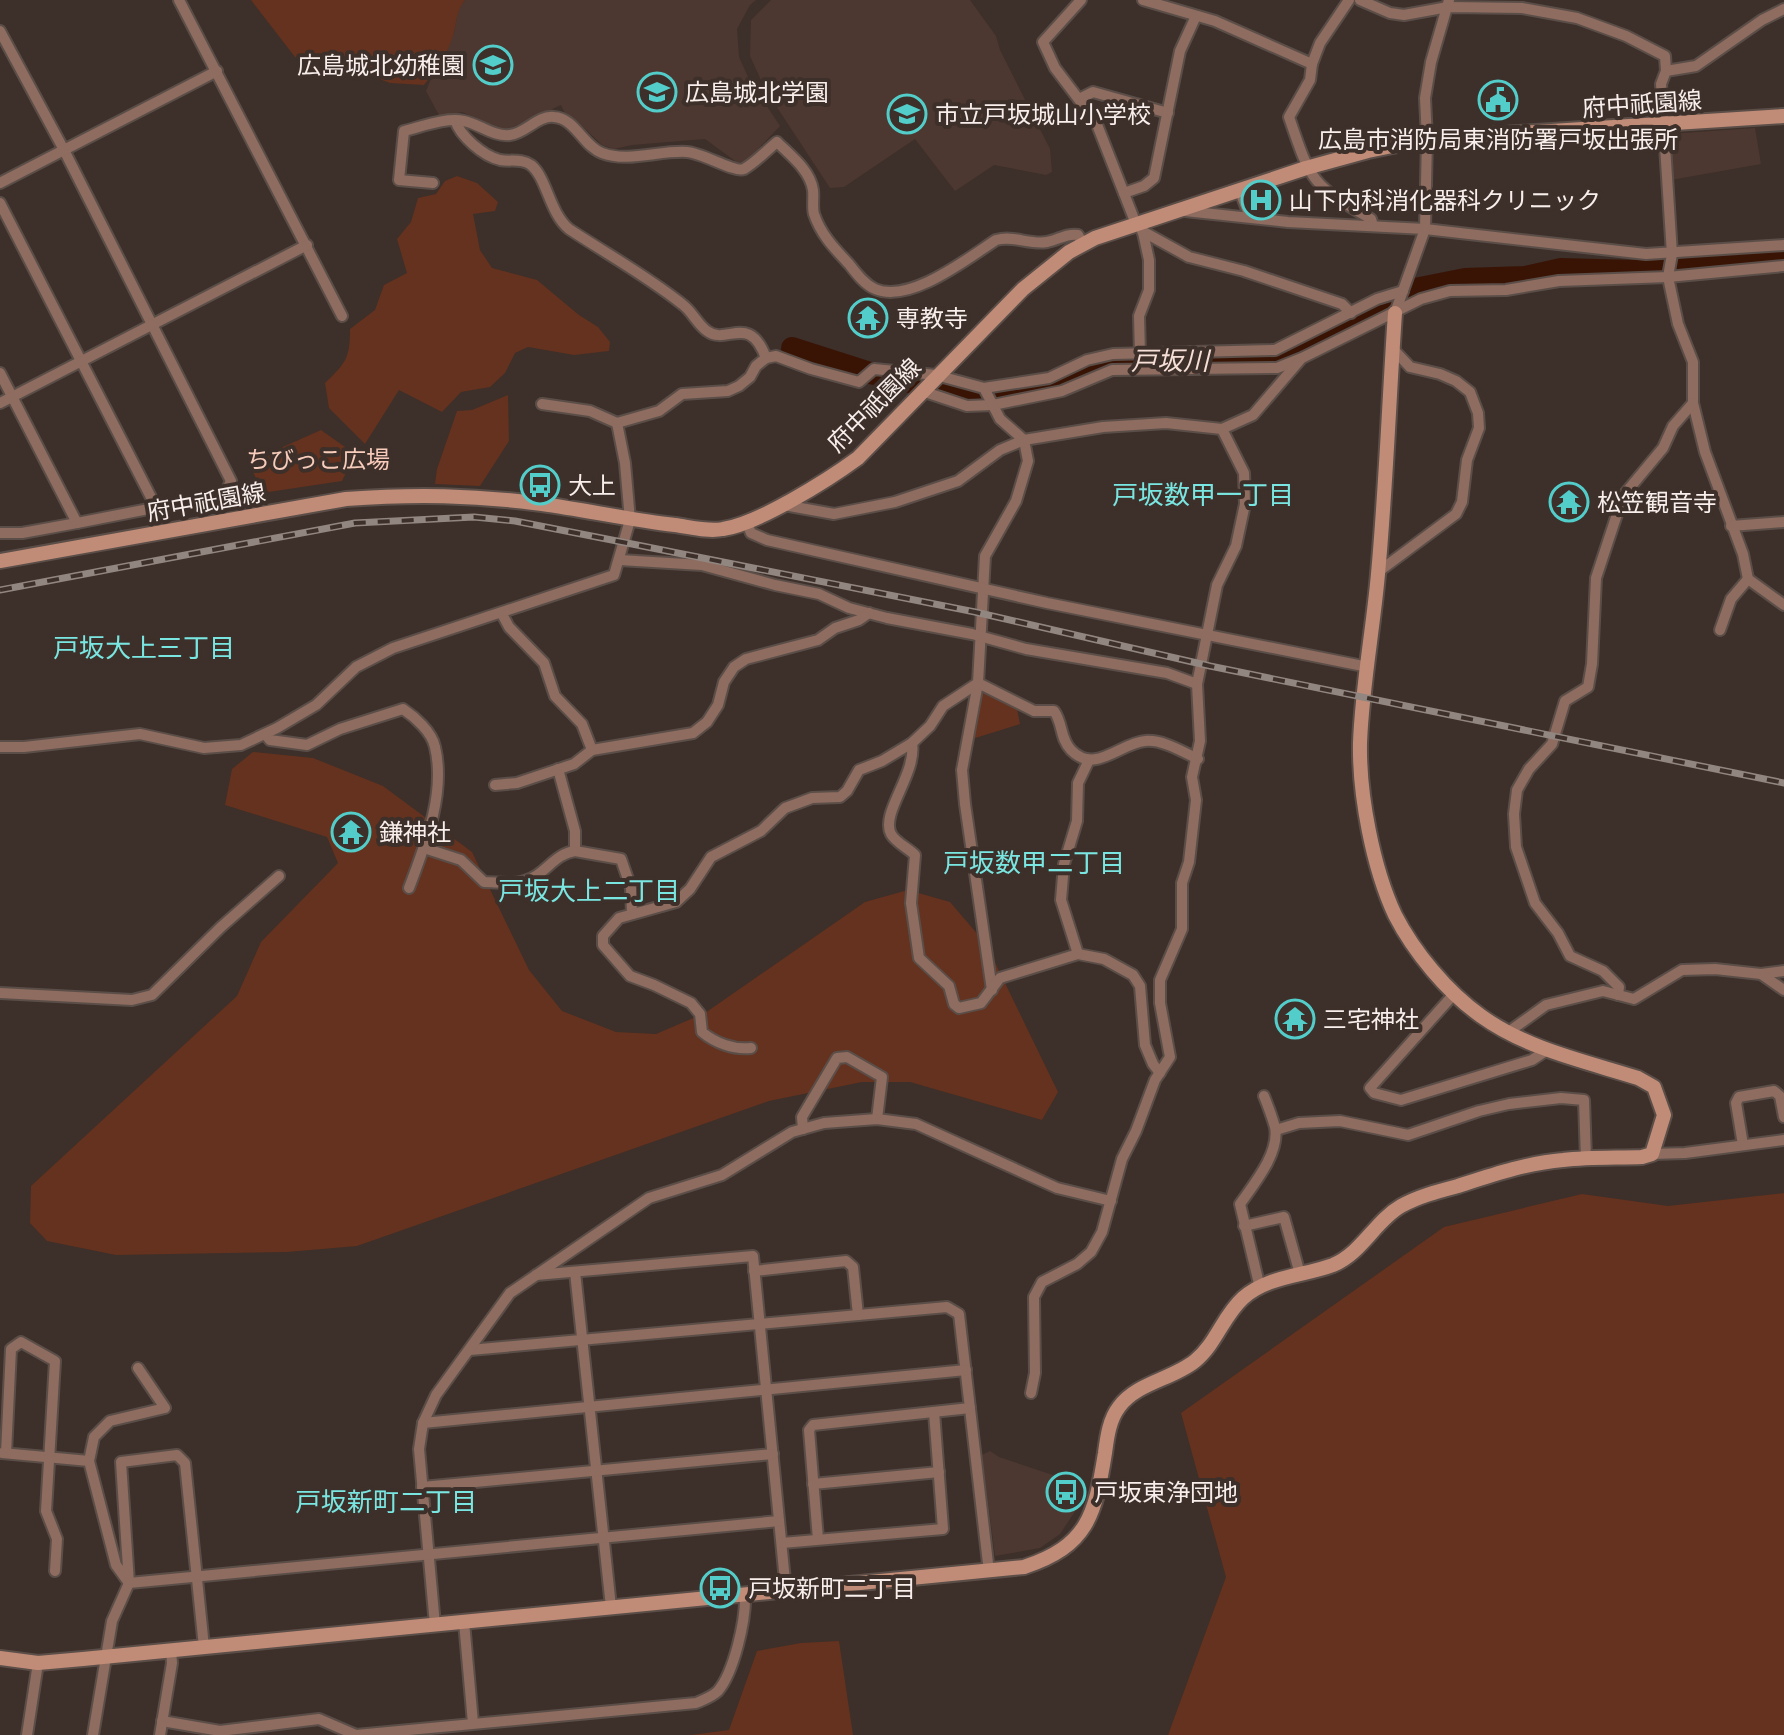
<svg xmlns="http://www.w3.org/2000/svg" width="1784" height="1735" viewBox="0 0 1784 1735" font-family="Raleway,'Noto Sans JP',sans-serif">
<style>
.built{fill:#4c3830}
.green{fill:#64321e}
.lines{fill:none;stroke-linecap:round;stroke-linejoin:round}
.river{stroke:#391405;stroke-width:22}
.street-casing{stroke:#5b4e48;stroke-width:14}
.secondary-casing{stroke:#5b4e48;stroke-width:18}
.street{stroke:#8e6c5f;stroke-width:10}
.secondary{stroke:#c18c77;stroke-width:14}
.rail-casing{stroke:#928681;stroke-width:7}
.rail{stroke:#3d2f29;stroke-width:4;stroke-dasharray:12;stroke-linecap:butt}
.labels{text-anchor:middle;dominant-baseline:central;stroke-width:8;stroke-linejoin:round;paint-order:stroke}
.poi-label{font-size:24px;fill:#f8eeeb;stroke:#3d2f29;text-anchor:start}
.street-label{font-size:24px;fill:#f8eeeb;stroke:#3d2f29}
.park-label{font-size:24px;fill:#f7ccbb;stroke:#3d2f29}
.water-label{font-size:26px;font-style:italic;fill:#f5dfd6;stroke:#3d2f29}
.neighbourhood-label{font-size:26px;fill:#7ae6e1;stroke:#3d2f29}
</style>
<rect width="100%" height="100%" fill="#3d2f29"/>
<g class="built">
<polygon points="465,0 756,0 750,5 737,29 739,57 749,79 780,126 742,166 705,139 632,145 614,149 602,145 579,123 565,113 561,105 508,129 499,128 462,112 440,117 426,91 433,74 445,56 454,32 459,7"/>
<polygon points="771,0 970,0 996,36 1000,50 1050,149 1052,172 1046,175 994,165 955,191 915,139 844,187 830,188 765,89 750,56 751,20"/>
<polygon points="1755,128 1761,164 1671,180 1669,134"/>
<polygon points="990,1451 999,1457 1083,1485 1078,1507 1060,1534 1040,1548 995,1556 982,1455"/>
</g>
<g class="green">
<path d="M251,0H465C456,10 457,23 453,36C447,55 437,69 424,85L390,83L353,69L295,57Z"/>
<path d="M457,176L477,183L498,202L495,211L473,214L480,250L492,268L537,280L579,315L598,327L610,342L609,351L574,355L528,347L515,353L505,373L490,387L461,392L442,412L399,390L365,444L329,408L325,383C346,363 350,358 350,329L375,310L384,285L407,273L397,239L411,222L418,198L436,194L445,181Z"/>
<polygon points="508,395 509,441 480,486 435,484 437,469 457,411 472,410"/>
<polygon points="321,430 355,454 342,481 262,493 249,462"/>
<polygon points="985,693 1017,709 1020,724 972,739 980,694"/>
<polygon points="253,752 313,758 383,786 472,852 529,970 562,1011 616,1032 656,1034 705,1013 865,902 908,890 950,902 986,944 1058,1092 1042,1120 910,1082 862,1082 769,1101 357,1246 287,1252 116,1255 47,1241 30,1223 31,1186 237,996 261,942 338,863 327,837 225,805 232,769"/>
<polygon points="1784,1193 1784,1735 1168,1735 1226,1577 1181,1413 1444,1227 1582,1194 1668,1206"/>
<polygon points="839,1641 853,1735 691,1735 729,1730 757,1651 801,1643"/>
</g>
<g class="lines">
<g class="river">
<polyline points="1415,289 1465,279 1525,277 1561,269 1634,271 1684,269 1784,256"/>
<polyline points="792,348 870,373 914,383"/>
<polyline points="948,388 989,395 1028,389 1060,381 1110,361 1268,361 1304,352 1333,336 1383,304"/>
</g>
<g class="street-casing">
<g id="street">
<polyline points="179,0 342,316"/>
<polyline points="1081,0 1043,42 1055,68 1096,122 1136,224"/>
<polyline points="1143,0 1215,21 1312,64"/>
<path d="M1349,0L1320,43L1312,64L1310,80L1289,117C1311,182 1311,184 1371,219L1373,226"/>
<polyline points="1360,0 1390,13 1404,15 1448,7 1522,8 1577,18 1626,36 1665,56 1666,71"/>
<polyline points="1784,9 1762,20 1696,66 1666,71 1661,84 1672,254 1668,277 1678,324 1693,362 1693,403 1705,452 1743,554 1748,579 1784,605"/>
<polyline points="0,31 64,150 231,481 225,494 77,523 22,533 0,533"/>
<polyline points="1079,99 1093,92 1168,113"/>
<path d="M455,120C460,136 483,156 500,160C511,162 521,158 531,165C547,178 549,212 569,229C607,254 647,276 682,304C692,311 697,324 707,331C727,346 749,312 766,358"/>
<polyline points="0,183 217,71"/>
<path d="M433,183L399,180L404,131C421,127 446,117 464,121C479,124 494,137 510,135C526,133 538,115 554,117C575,118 584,147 602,153C628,163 660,150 687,152C703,153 735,173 744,169C755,163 767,150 777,142C791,156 810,170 813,190C814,198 812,207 814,214C821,235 835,249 849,264C856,273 864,284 875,289C910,304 968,258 996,240C1014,235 1029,245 1047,242C1058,240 1067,233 1078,235L1083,244"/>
<polyline points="1239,189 1250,217"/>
<polyline points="1124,193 1144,186 1154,178 1180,51 1196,16"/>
<polyline points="0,203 157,509"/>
<polyline points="1185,211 1288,222 1425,229 1646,254 1784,245"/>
<polyline points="1142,231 1189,257 1244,271 1342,304 1351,313"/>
<polyline points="1395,313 1425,229 1427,139 1425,98 1431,62 1449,0"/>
<polyline points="1140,354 1139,316 1149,290 1149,260 1142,228"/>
<polyline points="0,373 77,523"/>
<polyline points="984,388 1049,378 1087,360 1113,354 1275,350 1377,299 1403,291"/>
<polyline points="922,391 967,406 993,405 1062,391 1112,370 1277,368 1302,358 1421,299 1450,291 1506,290 1559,281 1668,277 1784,266"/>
<polyline points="0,403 307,245"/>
<polyline points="542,404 590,411 617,423 659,411 682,394 728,391 739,386 750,377 756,366 766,358 776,356 811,369 859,382 874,369 936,375 984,388 1000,419 1024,440 1028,461 1016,501 985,556 978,683 962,770 965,804 992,990"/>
<polyline points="784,505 834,514 895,502 958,481 1000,450 1024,440 1103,427 1166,423 1222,429 1253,415 1300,360"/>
<polyline points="746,521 751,533 767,540 1047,603 1368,667"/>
<polyline points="1731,526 1784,522"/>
<polyline points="620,560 702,565 775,585 819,594 849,608 887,618 972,634 1026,649 1167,673 1197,684"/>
<polyline points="1378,572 1456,514 1462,502 1467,460 1479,428 1478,413 1470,392 1456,381 1440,374 1410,367 1393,349"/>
<polyline points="502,614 509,627 544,663 555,696 582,724 592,750"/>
<polyline points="1720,630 1731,599 1748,579"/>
<path d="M978,683L1034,711H1054C1063,723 1060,739 1071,750C1095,775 1120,743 1145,741C1162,739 1183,752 1198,759"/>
<path d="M265,734L270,740L307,745L340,729L403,709C415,717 432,732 435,747C446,794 425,845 409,888"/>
<path d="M912,743C917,774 880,813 891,834C895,842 908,848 915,855L911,903L919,958L949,986L954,1004L959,1008L981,1003L1000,978L1078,954L1104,959L1133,975L1140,986L1145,1045L1153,1064L1160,1073"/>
<polyline points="0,747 24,747 140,734 204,748 241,745 277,728 316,705 356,667 393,648 614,575 630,520 625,463 617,423"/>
<polyline points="558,769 575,831 575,851 621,859 631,888 632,914"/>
<polyline points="495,785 517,783 574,764 592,750 693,733 707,722 718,705 724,682 734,667 746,659 818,640 835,628 859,620 869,613"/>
<path d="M424,848L461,860L484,882C496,882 513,885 524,881C545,876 553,854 575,851"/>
<polyline points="1078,954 1061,900 1064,864 1077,821 1078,783 1089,760"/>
<polyline points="1761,974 1784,971"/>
<polyline points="0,993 132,1000 152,995 221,927 279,876"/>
<polyline points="1454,994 1370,1088 1374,1093 1401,1100 1532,1060 1547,1050"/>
<polyline points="1618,995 1619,987 1603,971 1570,956 1558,933 1535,903 1516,847 1514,814 1517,790 1529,769 1552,744 1565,701 1588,687 1592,664 1596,578 1623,496 1663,448 1673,426 1693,403"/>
<polyline points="1507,1033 1546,1005 1603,991 1634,999 1682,970 1715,969 1761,974 1784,990"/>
<path d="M751,1048C734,1050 715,1043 702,1032L700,1014L691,1003L654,985L630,976L603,945V936L619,918L676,902L690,889L711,857L761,831L785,808L812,798L840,797L847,791L859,770L882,761L912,743L930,726L943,706L978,683"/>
<polyline points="803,1129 802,1117 837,1058 847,1057 882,1077 877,1119"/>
<polyline points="1276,1130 1299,1123 1340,1121 1408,1135 1479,1111 1509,1104 1561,1098 1584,1100 1586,1159"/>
<polyline points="1743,1145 1736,1103 1739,1097 1774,1091 1780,1096 1784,1117"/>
<polyline points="1652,1154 1685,1153 1784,1140"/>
<polyline points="1244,1226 1284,1217 1300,1274"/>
<polyline points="754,1271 846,1261 853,1267 858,1315"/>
<polyline points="575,1272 611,1607"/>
<polyline points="536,1275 753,1256 786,1591"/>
<path d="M1260,1288L1240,1204C1254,1184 1280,1153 1275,1127C1272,1117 1268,1106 1264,1096"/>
<polyline points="470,1350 947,1307 959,1314 989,1572"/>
<polyline points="138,1368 165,1408 110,1421 94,1437 89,1461 116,1565 129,1583 121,1462 177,1455 185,1463 204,1647"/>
<polyline points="1031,1393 1035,1373 1034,1297 1042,1282 1077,1264 1091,1252 1102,1232 1122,1159 1136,1131 1155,1080 1170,1057 1160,1003 1160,980 1182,929 1182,883 1189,862 1196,800 1192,777 1200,741 1197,684 1217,585 1236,546 1245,504 1244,473 1222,429"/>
<polyline points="423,1423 966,1370"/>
<polyline points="2,1453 89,1461"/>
<polyline points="6,1453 11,1349 21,1342 55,1361 46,1511 57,1539 55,1571"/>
<polyline points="813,1484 939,1472"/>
<polyline points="422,1487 773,1454"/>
<polyline points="818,1539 809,1430 813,1425 970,1408"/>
<polyline points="782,1543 943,1529 934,1412"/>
<polyline points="464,1622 473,1723"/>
<polyline points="435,1625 419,1449 423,1423 436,1395 510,1293 649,1198 722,1175 792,1132 824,1123 877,1119 916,1124 1057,1188 1111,1201"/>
<path d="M162,1721L220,1731L319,1719L356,1735L696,1703C703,1700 712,1697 718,1691C734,1672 746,1620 745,1595"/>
<polyline points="27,1735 38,1663"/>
<polyline points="93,1735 112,1621 129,1583 779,1521"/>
<polyline points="160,1735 172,1663 171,1651"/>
</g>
</g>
<g class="secondary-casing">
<g id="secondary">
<path d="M0,561L346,499C415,494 473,495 542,504C586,510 630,520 675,525C690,527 708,532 723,529C758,524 828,480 858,458L1023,289L1069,252L1095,238L1306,168L1368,151L1427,139L1784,116"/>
<path d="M0,1658L38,1663L83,1659L1024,1567C1088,1546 1095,1515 1105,1453C1107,1438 1109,1420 1119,1407C1136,1383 1173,1379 1195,1361C1216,1344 1223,1316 1243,1298C1267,1276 1304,1276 1333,1265C1362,1253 1375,1221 1401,1206C1419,1196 1439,1191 1458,1186C1492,1175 1527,1163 1563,1160C1590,1157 1616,1158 1642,1157L1652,1154L1664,1115L1654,1087L1638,1078C1584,1061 1527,1049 1481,1016C1447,992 1414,952 1395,915C1373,868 1359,795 1360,743C1362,687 1373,630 1378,574C1386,487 1389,400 1395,313"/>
</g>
</g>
<use href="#street" class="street"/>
<use href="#secondary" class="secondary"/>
<g class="rail-casing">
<polyline id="rail" points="0,590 355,523 474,517 515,521 622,542 975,612 1210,666 1784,783"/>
</g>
<use href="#rail" class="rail"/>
</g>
<defs>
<g id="school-ring" transform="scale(2)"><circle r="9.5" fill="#3d2f29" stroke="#53cdc9" stroke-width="1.5"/><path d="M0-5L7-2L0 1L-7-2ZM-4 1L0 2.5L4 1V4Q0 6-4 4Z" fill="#53cdc9"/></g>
<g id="civic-ring" transform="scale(2)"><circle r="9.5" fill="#3d2f29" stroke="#53cdc9" stroke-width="1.5"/><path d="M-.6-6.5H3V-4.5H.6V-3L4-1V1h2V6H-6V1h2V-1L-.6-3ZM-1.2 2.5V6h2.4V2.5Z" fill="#53cdc9"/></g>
<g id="hospital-ring" transform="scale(2)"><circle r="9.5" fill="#3d2f29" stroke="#53cdc9" stroke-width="1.5"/><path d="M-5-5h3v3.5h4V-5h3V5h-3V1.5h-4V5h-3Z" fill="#53cdc9"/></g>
<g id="temple-ring" transform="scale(2)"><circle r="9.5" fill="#3d2f29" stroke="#53cdc9" stroke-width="1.5"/><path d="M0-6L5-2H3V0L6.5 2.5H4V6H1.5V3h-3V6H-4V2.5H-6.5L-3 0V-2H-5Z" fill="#53cdc9"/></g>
<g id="bus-ring" transform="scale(2)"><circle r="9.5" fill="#3d2f29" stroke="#53cdc9" stroke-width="1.5"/><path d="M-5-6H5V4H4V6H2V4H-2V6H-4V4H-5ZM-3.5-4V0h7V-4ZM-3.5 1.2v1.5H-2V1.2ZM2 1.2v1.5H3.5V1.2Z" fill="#53cdc9"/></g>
</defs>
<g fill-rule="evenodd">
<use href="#school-ring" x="493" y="65"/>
<use href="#school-ring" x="657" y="92"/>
<use href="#civic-ring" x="1498" y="100"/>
<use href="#school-ring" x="907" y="114"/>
<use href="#hospital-ring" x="1261" y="200"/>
<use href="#temple-ring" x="868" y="318"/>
<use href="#bus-ring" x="540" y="485"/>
<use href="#temple-ring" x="1569" y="502"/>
<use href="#temple-ring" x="351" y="832"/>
<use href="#temple-ring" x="1295" y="1019"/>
<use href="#bus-ring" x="1066" y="1492"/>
<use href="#bus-ring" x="720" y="1588"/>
</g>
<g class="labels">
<g class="poi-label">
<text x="465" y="65" text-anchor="end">広島城北幼稚園</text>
<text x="685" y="92">広島城北学園</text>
<text x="935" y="114">市立戸坂城山小学校</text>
<text x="1498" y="139" text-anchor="middle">広島市消防局東消防署戸坂出張所</text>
<text x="1289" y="200">山下内科消化器科クリニック</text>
<text x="896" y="318">専教寺</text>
<text x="568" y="485">大上</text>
<text x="1597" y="502">松笠観音寺</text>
<text x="379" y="832">鎌神社</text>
<text x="1323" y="1019">三宅神社</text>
<text x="1094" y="1492">戸坂東浄団地</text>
<text x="748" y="1588">戸坂新町二丁目</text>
</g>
<g class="street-label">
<text transform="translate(1642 104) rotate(-4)">府中祇園線</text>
<text transform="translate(874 405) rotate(-45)">府中祇園線</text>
<text transform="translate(206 502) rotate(-10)">府中祇園線</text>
</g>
<g class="park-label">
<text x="318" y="459">ちびっこ広場</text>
</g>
<g class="water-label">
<text x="1170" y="361">戸坂川</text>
</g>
<g class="neighbourhood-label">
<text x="1203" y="495">戸坂数甲一丁目</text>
<text x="144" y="648">戸坂大上三丁目</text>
<text x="1034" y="863">戸坂数甲二丁目</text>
<text x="589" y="891">戸坂大上二丁目</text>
<text x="386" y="1502">戸坂新町二丁目</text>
</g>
</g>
</svg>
